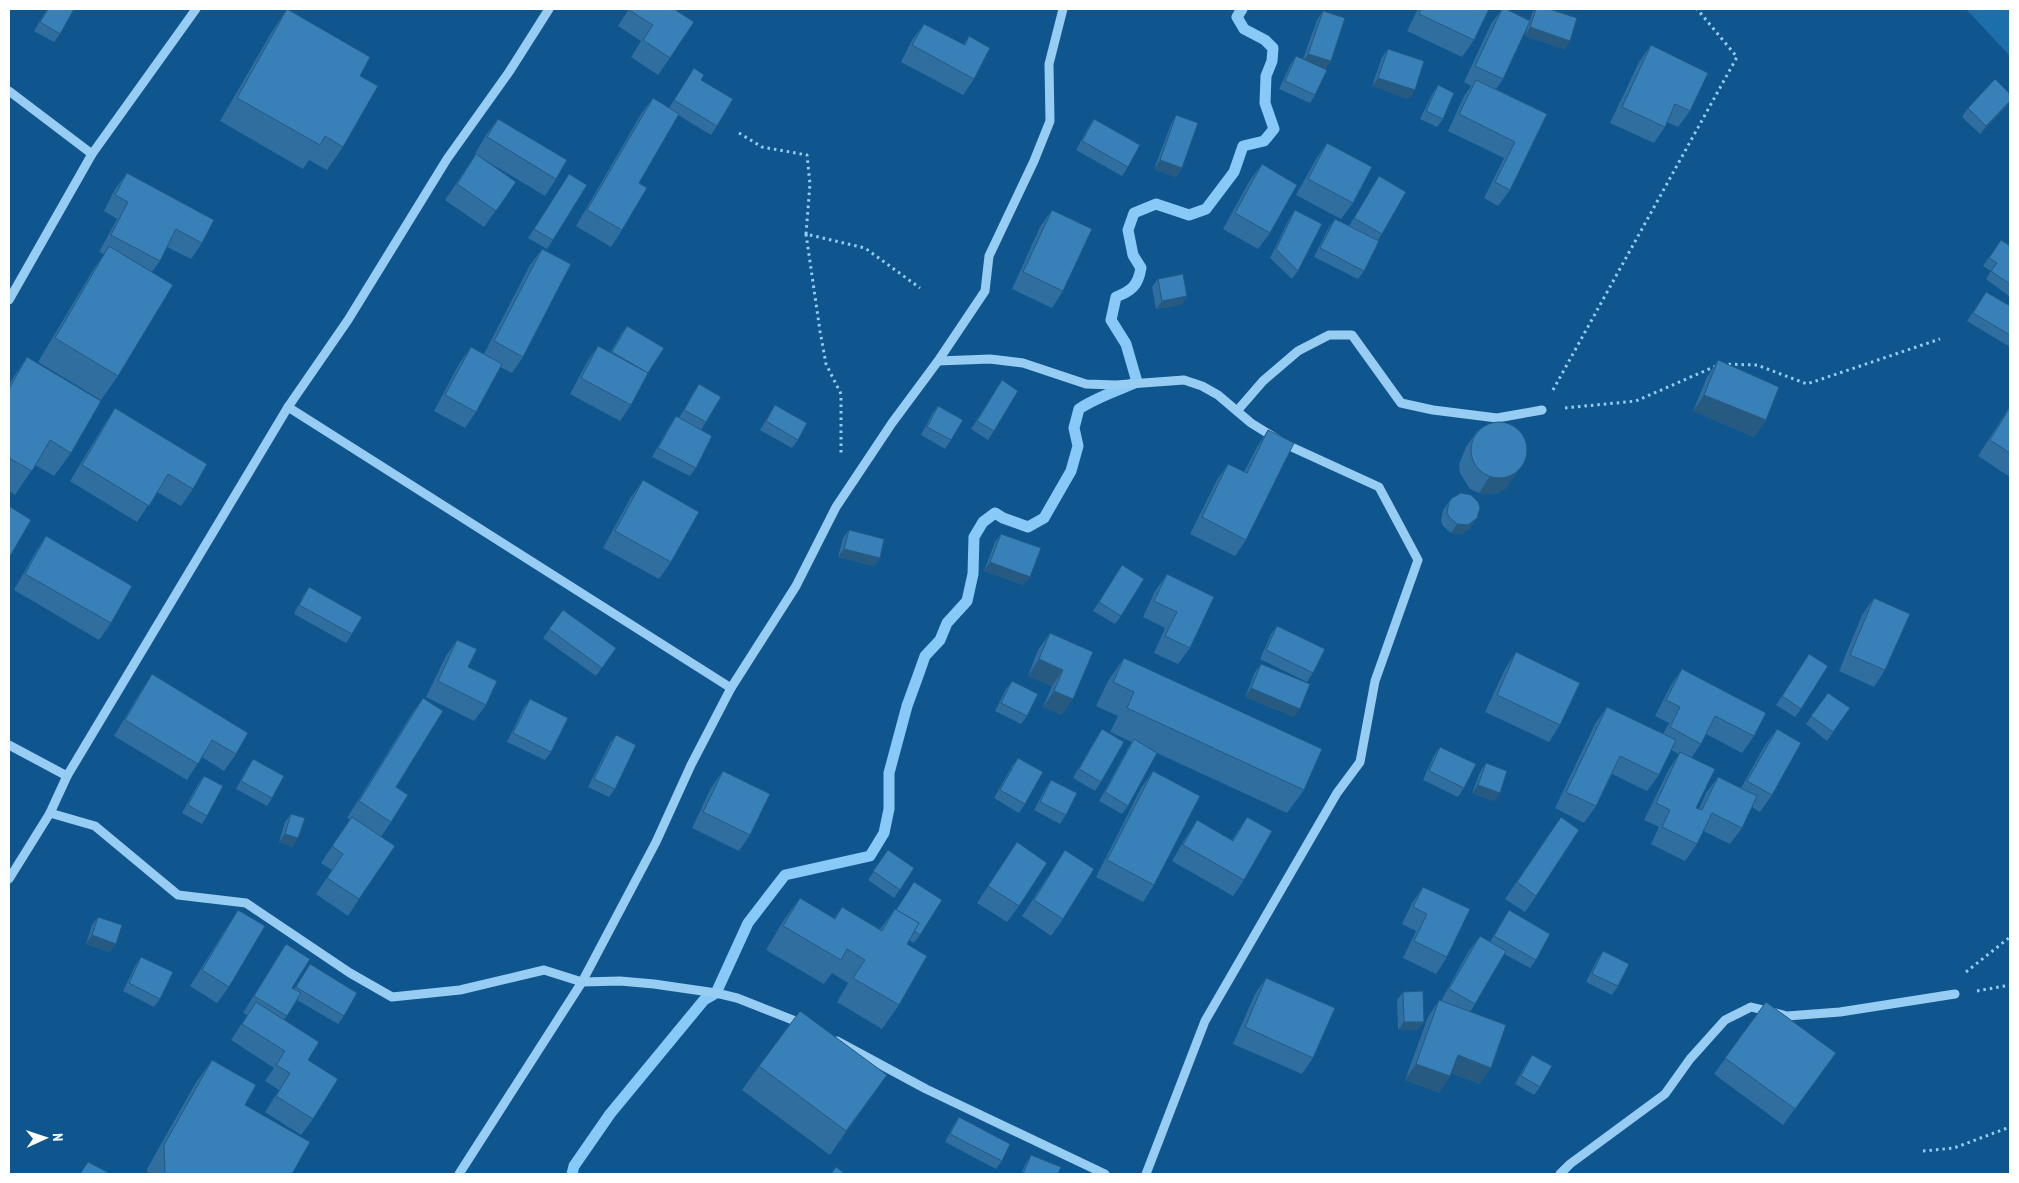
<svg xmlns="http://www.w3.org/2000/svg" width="2019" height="1183" viewBox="0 0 2019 1183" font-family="'PT Sans Narrow',sans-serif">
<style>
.green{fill:#1d6fac}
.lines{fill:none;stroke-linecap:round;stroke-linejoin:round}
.stream{stroke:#88c9f7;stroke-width:11}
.path{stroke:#97ccf3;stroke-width:3;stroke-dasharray:2.5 4;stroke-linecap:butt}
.minor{stroke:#97ccf3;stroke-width:9}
.wall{fill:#2f6e9e}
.shaded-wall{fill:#265a81}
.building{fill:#3780b8;stroke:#265a81}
</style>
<rect width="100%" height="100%" fill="#0f568e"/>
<polygon class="green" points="1966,9 2010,9 2010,56"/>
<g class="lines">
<path class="stream" d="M572,1174L574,1166L610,1114L704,1000L716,993L748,923L785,875L870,856L884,833L889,809V773L907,706L919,673L925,656L940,640L947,623L967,601L973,574L974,537L983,522L995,513L1003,518L1028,527L1044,518L1071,471L1078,446L1074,428L1079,409C1097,397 1117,391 1137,382L1126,344L1111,320L1116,297C1131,291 1138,286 1141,268L1133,255L1128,230L1134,213L1156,204L1189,215L1206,209L1234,172L1243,146L1264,141L1274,129L1265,103L1266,76L1272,61L1273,48L1265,40L1244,29L1237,17L1242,9"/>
<g class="path">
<polyline points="739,133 762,147 807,155 810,184 806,234 865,248 920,288"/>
<polyline points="806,234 820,331 826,364 841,394 841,453"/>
<polyline points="1722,364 1757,365 1807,384 1940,339"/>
<polyline points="1553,390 1737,57 1697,9"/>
<polyline points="1565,408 1636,401 1716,366"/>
<polyline points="1966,972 2010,937"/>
<polyline points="1977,991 2010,985"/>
<polyline points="1923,1151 1954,1148 2010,1127"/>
</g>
<g class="minor">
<polyline points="9,91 92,154"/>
<polyline points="9,300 92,154 196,9"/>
<polyline points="938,361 990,359 1023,363 1086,384 1116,385 1184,380 1202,386 1218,395 1251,423 1285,444 1379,487 1418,560 1375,681 1360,762 1337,793 1205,1021 1146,1174"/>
<polyline points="288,407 731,688"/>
<polyline points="1237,411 1263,381 1298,351 1329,335 1352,335 1401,403 1433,410 1497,418 1542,410"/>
<polyline points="9,745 67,776"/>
<polyline points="50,813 95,826 178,895 246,903 350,973 392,997 460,990 544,970 582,982 620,981 654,984 716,993 737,998 803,1024"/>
<polyline points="9,879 50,813 67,776 288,407 348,320 447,159 509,72 549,9"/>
<polyline points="837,1041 926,1089 1105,1174"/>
<polyline points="459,1174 582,982 656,842 691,765 731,688 796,586 836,507 892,423 938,361 985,291 989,256 1034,161 1050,121 1049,64 1063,9"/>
<polyline points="1560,1174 1570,1164 1665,1094 1690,1059 1725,1020 1751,1007 1787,1016 1840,1012 1955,994"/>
</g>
</g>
<g class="wall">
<polygon points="47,9 74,9 60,34 54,42 34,31"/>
<polygon points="287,9 360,76 343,147 327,170 309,160 303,169 220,121 271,33"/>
<polygon points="629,9 674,9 670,58 658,75 631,57 641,41 618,26"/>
<polygon points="1418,9 1489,9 1474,40 1462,57 1407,31"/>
<polygon points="1502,9 1530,20 1532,13 1535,9 1549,9 1570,41 1564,49 1525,36 1527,28 1503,79 1496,89 1547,114 1510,190 1498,206 1484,198 1504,158 1448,131 1464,96 1471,86 1464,82 1491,24"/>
<polygon points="1323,11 1331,61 1325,69 1315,95 1310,103 1279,89 1290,65 1296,56 1303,59 1317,20"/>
<polygon points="924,24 963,45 969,36 974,79 963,95 901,62 912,40"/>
<polygon points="1651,45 1690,111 1678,127 1667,122 1665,127 1654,143 1610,123 1639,62"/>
<polygon points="1388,49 1409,99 1372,86 1382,57"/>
<polygon points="694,68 701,80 717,126 711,135 678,115 639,183 622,230 611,247 576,226 641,114 653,98 669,108"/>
<polygon points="1438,85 1443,119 1437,127 1420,119 1432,94"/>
<polygon points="2008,105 1980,134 1962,117 1968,108"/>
<polygon points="1176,115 1182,168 1176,177 1154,169 1171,124"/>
<polygon points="498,119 556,179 545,196 475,154 486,135"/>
<polygon points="1094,119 1128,167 1122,176 1076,150 1088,128"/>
<polygon points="1327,143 1353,203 1341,219 1296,195 1316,159"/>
<polygon points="476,154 516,182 484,227 445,200"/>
<polygon points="1262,164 1270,233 1258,249 1223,229 1250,180"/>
<polygon points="127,173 202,243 191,259 167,247 160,261 152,272 118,376 101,400 38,362 93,270 104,254 99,252 117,219 104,211 115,189"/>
<polygon points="569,174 553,240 547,249 528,238"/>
<polygon points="1379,176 1382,234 1377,241 1364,271 1358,279 1314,257 1329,227 1335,219 1349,226"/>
<polygon points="1052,210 1063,291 1052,308 1012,289 1040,227"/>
<polygon points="1295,210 1298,271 1292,279 1270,258 1289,219"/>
<polygon points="2001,240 2010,246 2010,297 1986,279 1991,271 1983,266"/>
<polygon points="542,249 523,357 512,373 500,367 476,412 465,428 434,411 459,364 471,347 484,354 530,265"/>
<polygon points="1158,279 1187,296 1181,305 1156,309 1152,287"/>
<polygon points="1986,292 2010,306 2010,347 1967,321"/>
<polygon points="627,326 648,373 631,405 620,421 570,394 587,362 598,346 610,353 621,334"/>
<polygon points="27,357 71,453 54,476 35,465 15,495 9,491 9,384"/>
<polygon points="1718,360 1766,420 1754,437 1693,411 1707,377"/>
<polygon points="1002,380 994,431 988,440 971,429"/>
<polygon points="699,384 706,422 701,430 696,468 690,476 652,457 670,425 676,416 679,418 693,393"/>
<polygon points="775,405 798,440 792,448 760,430 770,413"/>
<polygon points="938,406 951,440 945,449 921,435 932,414"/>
<polygon points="2010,406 2010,477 1978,456"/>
<polygon points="115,408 193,489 181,506 157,492 137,522 70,481 104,425"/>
<polygon points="1268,430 1246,540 1235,556 1190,534 1217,480 1228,464 1244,472 1257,447"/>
<polygon points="1477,431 1506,488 1498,493 1489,494 1479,493 1470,489 1460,473 1459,464 1466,447"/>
<polygon points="643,480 671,562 659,579 603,548 631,497"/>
<polygon points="1449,502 1471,527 1462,534 1451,533 1443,526 1441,520 1443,510"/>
<polygon points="849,530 880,558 874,566 838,557 843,538"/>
<polygon points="1001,534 1024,585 984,571 995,542"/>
<polygon points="46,536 111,623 99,640 14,590 35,553"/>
<polygon points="1122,565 1121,616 1115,624 1093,611"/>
<polygon points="1167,574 1190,648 1178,664 1154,653 1165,628 1143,617 1155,591"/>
<polygon points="309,587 352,634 346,643 294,614 303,596"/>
<polygon points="1874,598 1885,670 1874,687 1839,671 1862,615"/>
<polygon points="563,610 616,648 596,676 543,638"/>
<polygon points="1277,626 1313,673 1307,682 1260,659 1271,634"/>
<polygon points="1050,633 1093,652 1062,715 1043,707 1052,686 1028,676 1038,650"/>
<polygon points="457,640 468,667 486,705 474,721 426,697 446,656"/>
<polygon points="1516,652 1560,725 1549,742 1485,712 1505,669"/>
<polygon points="1809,654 1801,709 1795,717 1776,705"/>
<polygon points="1124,658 1304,790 1287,813 1157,753 1128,806 1122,814 1099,801 1128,748 1132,742 1110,732 1118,716 1096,706 1108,681"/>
<polygon points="1261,664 1294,717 1245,697 1255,672"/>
<polygon points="1682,669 1754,736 1742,753 1706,734 1701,744 1691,758 1696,808 1699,809 1706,793 1718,777 1741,788 1765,745 1777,729 1772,795 1760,812 1752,807 1742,828 1730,844 1703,831 1697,844 1685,861 1651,844 1659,827 1644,820 1669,769 1679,754 1671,750 1659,775 1647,791 1612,774 1596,806 1584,823 1555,808 1595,724 1607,707 1663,734 1669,723 1655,716 1671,685"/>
<polygon points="152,674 236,754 224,771 202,757 187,780 114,736 141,691"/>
<polygon points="1012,681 1027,716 1021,724 995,711 1006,689"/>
<polygon points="1828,693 1850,708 1827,741 1806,724"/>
<polygon points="423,698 396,787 391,822 381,837 359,899 348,916 316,894 332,870 321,863 350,819 347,818 411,715"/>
<polygon points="530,699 551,752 545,760 507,742 524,707"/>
<polygon points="1102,729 1101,782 1095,791 1073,778 1096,738"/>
<polygon points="616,735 615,789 609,797 588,787 610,743"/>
<polygon points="1440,747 1464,788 1458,797 1423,780 1434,755"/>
<polygon points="1018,758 1025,804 1019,813 994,798 1012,766"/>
<polygon points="253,759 272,798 267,806 236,789 247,768"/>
<polygon points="1486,763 1494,801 1472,793 1480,772"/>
<polygon points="723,771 750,835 739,851 692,828 711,788"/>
<polygon points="1153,771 1154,885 1143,902 1096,877 1141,788"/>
<polygon points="204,776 207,816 202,824 182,813 198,784"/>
<polygon points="1051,780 1066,815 1060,824 1034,810 1045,789"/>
<polygon points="291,814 298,838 292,847 279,842 285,822"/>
<polygon points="1247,817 1244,880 1233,896 1172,861 1186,837 1197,820 1232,840"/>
<polygon points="1549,834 1536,896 1525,912 1505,899"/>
<polygon points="1017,842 1019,906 1007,922 977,903"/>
<polygon points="888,850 914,868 894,898 868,880"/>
<polygon points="1065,850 1063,919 1051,936 1022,916 1054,867"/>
<polygon points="1423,887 1447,957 1436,974 1403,958 1416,931 1402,924 1412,903"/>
<polygon points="800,898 834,918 842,907 880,929 895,909 920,935 914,943 909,940 907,944 899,1005 882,1029 837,1002 848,983 832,973 824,984 766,950 783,921"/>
<polygon points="238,910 229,987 217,1003 190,986 227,927"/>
<polygon points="1509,910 1536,960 1530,968 1504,954 1475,1004 1470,1012 1480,1084 1451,1073 1450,1076 1439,1093 1405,1080 1428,1017 1439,1000 1441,1001 1468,952 1480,936 1490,942 1503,919"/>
<polygon points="98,917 110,952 86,944 92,925"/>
<polygon points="286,944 292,988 294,989 310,964 344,1016 338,1024 297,1000 284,1020 308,1060 313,1119 301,1135 265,1112 279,1090 265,1081 274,1068 231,1040 247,1015 243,1013 275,961"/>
<polygon points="1603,951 1618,986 1612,995 1586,982 1597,960"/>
<polygon points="141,957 160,999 154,1007 123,991 135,966"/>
<polygon points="1266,978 1313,1058 1302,1074 1233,1044 1255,994"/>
<polygon points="1403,992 1418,1030 1398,1030 1397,1000"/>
<polygon points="1766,1002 1836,1053 1783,1125 1714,1074"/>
<polygon points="1532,1055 1540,1087 1534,1095 1515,1084 1526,1064"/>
<polygon points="212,1060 245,1105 292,1174 148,1174 147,1169 195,1084"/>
<polygon points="759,1066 887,1075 830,1155 742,1090"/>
<polygon points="959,1117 1002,1161 996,1169 945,1142 953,1126"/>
<polygon points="1031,1155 1058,1174 1021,1174 1026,1163"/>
</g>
<g class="shaded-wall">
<polygon points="1530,27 1570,41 1564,49 1525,36"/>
<polygon points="1308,54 1331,61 1325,69 1302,62"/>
<polygon points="1378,78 1415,90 1409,99 1372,86"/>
<polygon points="2010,101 2008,105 1980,134 1986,126"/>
<polygon points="1160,160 1182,168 1176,177 1154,169"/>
<polygon points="1187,296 1181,305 1156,309 1162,301"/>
<polygon points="1704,395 1766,420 1754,437 1693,411"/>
<polygon points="1524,463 1506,488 1498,493 1489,494 1479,493 1490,476"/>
<polygon points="1477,518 1471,527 1462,534 1451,533 1457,524"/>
<polygon points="844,549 880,558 874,566 838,557"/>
<polygon points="990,562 1030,577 1024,585 984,571"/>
<polygon points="1039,659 1063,670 1052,686 1028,676"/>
<polygon points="1251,688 1300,709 1294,717 1245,697"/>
<polygon points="1054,691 1073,699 1062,715 1043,707"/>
<polygon points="1478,785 1500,793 1494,801 1472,793"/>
<polygon points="285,834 298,838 292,847 279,842"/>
<polygon points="92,935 116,944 110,952 86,944"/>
<polygon points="1404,1022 1424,1022 1418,1030 1398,1030"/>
<polygon points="1458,1055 1491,1068 1480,1084 1447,1072"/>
<polygon points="1416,1064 1450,1076 1439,1093 1405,1080"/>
<polygon points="887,1075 870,1099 830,1155 846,1131"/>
</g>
<g class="building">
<polygon points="48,9 74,9 60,34 40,22"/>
<polygon points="287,9 370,57 360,76 378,86 343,147 325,136 320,145 237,98"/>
<polygon points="630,9 674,9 694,22 670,58 643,40 653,25 629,10"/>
<polygon points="1421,9 1489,9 1474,40 1419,14"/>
<polygon points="1502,9 1506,9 1530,21 1503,79 1475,66"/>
<polygon points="1536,9 1549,9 1577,18 1570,41 1530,27"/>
<polygon points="1323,11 1345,18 1331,61 1308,54"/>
<polygon points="924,24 965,45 969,36 990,48 974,79 912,45"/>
<polygon points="1651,45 1708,73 1690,111 1675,104 1665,127 1622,107"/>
<polygon points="1388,49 1424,61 1415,90 1378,78"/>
<polygon points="1296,56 1327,70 1315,95 1285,81"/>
<polygon points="694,68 704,75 701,80 733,99 717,126 674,100"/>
<polygon points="1995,79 2010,94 2010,101 1986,126 1968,108"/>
<polygon points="1476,80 1547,114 1510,190 1495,182 1515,142 1459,114"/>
<polygon points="1438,85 1454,93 1443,119 1426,111"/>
<polygon points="653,98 679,114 639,183 647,188 622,230 587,210"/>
<polygon points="1176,115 1198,123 1182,168 1160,160"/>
<polygon points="498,119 567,160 556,179 487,137"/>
<polygon points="1094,119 1140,145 1128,167 1082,141"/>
<polygon points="1327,143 1372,167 1353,203 1308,179"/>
<polygon points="476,154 516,182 496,211 457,184"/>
<polygon points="1262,164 1297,185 1270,233 1235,213"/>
<polygon points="127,173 214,220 202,243 176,229 160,261 111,235 128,202 115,195"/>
<polygon points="569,174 587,185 553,240 534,229"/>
<polygon points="1379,176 1406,192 1382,234 1354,218"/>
<polygon points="1052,210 1092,229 1063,291 1023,272"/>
<polygon points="1295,210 1322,224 1298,271 1276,249"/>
<polygon points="1335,219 1379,241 1364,271 1320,248"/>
<polygon points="2001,240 2010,246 2010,284 1991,271 1997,263 1989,258"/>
<polygon points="109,246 173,285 118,376 55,338"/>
<polygon points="542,249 571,264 523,357 494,341"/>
<polygon points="1183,274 1187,296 1162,301 1158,279"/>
<polygon points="1986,292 2010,306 2010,335 1973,313"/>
<polygon points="627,326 664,348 648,373 612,352"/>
<polygon points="598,346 648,373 631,405 581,378"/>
<polygon points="471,347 502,364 476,412 445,395"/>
<polygon points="27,357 101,401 71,453 50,440 32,471 9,458 9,389"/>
<polygon points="1718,360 1779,387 1766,420 1704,395"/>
<polygon points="1002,380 1018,391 994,431 977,421"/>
<polygon points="699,384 721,397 706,422 684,410"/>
<polygon points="775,405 807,423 798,440 766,421"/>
<polygon points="938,406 963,420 951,440 927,427"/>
<polygon points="2010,407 2010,453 1990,440"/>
<polygon points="115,408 207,464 193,489 168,474 149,506 82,465"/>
<polygon points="676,416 712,436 696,468 658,448"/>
<circle cx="1499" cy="450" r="28"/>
<polygon points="1268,430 1294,443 1246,540 1202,517 1228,464 1247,473"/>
<polygon points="643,480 699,512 671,562 615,531"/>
<polygon points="1461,493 1471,495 1478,502 1480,508 1477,518 1468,525 1457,524 1449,517 1447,512 1449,502 1452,498"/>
<polygon points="9,506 31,520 9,558"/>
<polygon points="849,530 884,539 880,558 844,549"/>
<polygon points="1001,534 1041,548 1030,577 990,562"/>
<polygon points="46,536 132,586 111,623 25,574"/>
<polygon points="1122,565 1144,579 1121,616 1099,602"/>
<polygon points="1167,574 1214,597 1190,648 1165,636 1177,612 1154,601"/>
<polygon points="309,587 362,617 352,634 299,605"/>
<polygon points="1874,598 1910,614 1885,670 1850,655"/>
<polygon points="563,610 616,648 602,668 549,629"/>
<polygon points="1277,626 1325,649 1313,673 1266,650"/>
<polygon points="1050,633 1093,652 1073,699 1054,691 1063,670 1039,659"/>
<polygon points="457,640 477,649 468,667 497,681 486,705 438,681"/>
<polygon points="1516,652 1580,683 1560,725 1497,695"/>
<polygon points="1809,654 1828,666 1801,709 1782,696"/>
<polygon points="1124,658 1322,749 1304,790 1127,708 1134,692 1113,682"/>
<polygon points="1261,664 1310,684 1300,709 1251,688"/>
<polygon points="1682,669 1766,713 1754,736 1715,716 1701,744 1670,727 1680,707 1666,700"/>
<polygon points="152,674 248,733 236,754 212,740 198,764 125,720"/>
<polygon points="1012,681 1038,694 1027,716 1001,703"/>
<polygon points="1828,693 1850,708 1833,732 1811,716"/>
<polygon points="423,698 443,711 396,787 408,795 391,822 359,801"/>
<polygon points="530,699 568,718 551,752 513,733"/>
<polygon points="1607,707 1676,740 1659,775 1620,756 1596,806 1566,792"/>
<polygon points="1102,729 1124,742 1101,782 1079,769"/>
<polygon points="1777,729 1801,743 1772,795 1747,781"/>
<polygon points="616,735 636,745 615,789 594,779"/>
<polygon points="1134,739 1157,753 1128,806 1105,792"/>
<polygon points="1440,747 1476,764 1464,788 1429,771"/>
<polygon points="1680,752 1715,769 1696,808 1702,810 1718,777 1757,796 1742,828 1712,813 1697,844 1662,827 1670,810 1656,803"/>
<polygon points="1018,758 1043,772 1025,804 1000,790"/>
<polygon points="253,759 284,776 272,798 241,781"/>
<polygon points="1486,763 1507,771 1500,793 1478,785"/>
<polygon points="723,771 770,794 750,835 703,812"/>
<polygon points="1153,771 1200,796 1154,885 1107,860"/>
<polygon points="204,776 223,786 207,816 188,805"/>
<polygon points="1051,780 1077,793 1066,815 1040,802"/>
<polygon points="291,814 305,818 298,838 285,834"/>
<polygon points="352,817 395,846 359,899 327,878 343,854 332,846"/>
<polygon points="1247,817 1272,831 1244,880 1183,845 1197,820 1233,841"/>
<polygon points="1561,817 1579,830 1536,896 1517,882"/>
<polygon points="1017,842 1047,863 1019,906 988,886"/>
<polygon points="888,850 914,868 900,890 873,871"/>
<polygon points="1065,850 1094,869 1063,919 1034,900"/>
<polygon points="914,882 942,900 920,935 914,931 919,923 896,910"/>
<polygon points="1423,887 1470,909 1447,957 1414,941 1427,914 1413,907"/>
<polygon points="800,898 835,919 842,907 882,931 895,909 919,923 907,944 927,956 899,1005 853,978 865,960 847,949 841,960 783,926"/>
<polygon points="238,910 265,926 229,987 202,970"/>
<polygon points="1509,910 1550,934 1536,960 1494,936"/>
<polygon points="98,917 122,925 116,944 92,935"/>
<polygon points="1480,936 1506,951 1475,1004 1449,989"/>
<polygon points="286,944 310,959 292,988 301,993 287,1016 254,996"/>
<polygon points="1603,951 1629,964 1618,986 1592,974"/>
<polygon points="141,957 173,972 160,999 129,983"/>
<polygon points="310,964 357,993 344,1016 296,987"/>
<polygon points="1266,978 1335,1008 1313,1058 1245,1027"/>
<polygon points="1423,991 1424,1022 1404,1022 1403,992"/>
<polygon points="1439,1000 1506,1025 1491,1068 1458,1055 1450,1076 1416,1064"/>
<polygon points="256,1002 319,1042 308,1060 338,1079 313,1119 276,1096 290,1073 276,1065 285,1051 242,1024"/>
<polygon points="1766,1002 1836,1053 1795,1109 1725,1058"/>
<polygon points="800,1011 887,1075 846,1131 759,1066"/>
<polygon points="1532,1055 1552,1066 1540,1087 1521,1076"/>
<polygon points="212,1060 256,1085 245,1105 310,1142 292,1174 165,1174 164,1145"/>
<polygon points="959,1117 1010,1144 1002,1161 950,1134"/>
<polygon points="1031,1155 1061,1167 1058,1174 1023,1174"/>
<polygon points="88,1162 109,1173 109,1174 80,1174"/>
<polygon points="836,1167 845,1174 831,1174"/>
</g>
<rect width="2019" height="1183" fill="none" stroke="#ffffff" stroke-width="20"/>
<g transform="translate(45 1138) rotate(87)" stroke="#0f568e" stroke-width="4" paint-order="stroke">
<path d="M0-4L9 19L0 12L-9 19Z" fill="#ffffff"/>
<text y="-8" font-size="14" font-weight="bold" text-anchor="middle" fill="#ffffff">N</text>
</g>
</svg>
